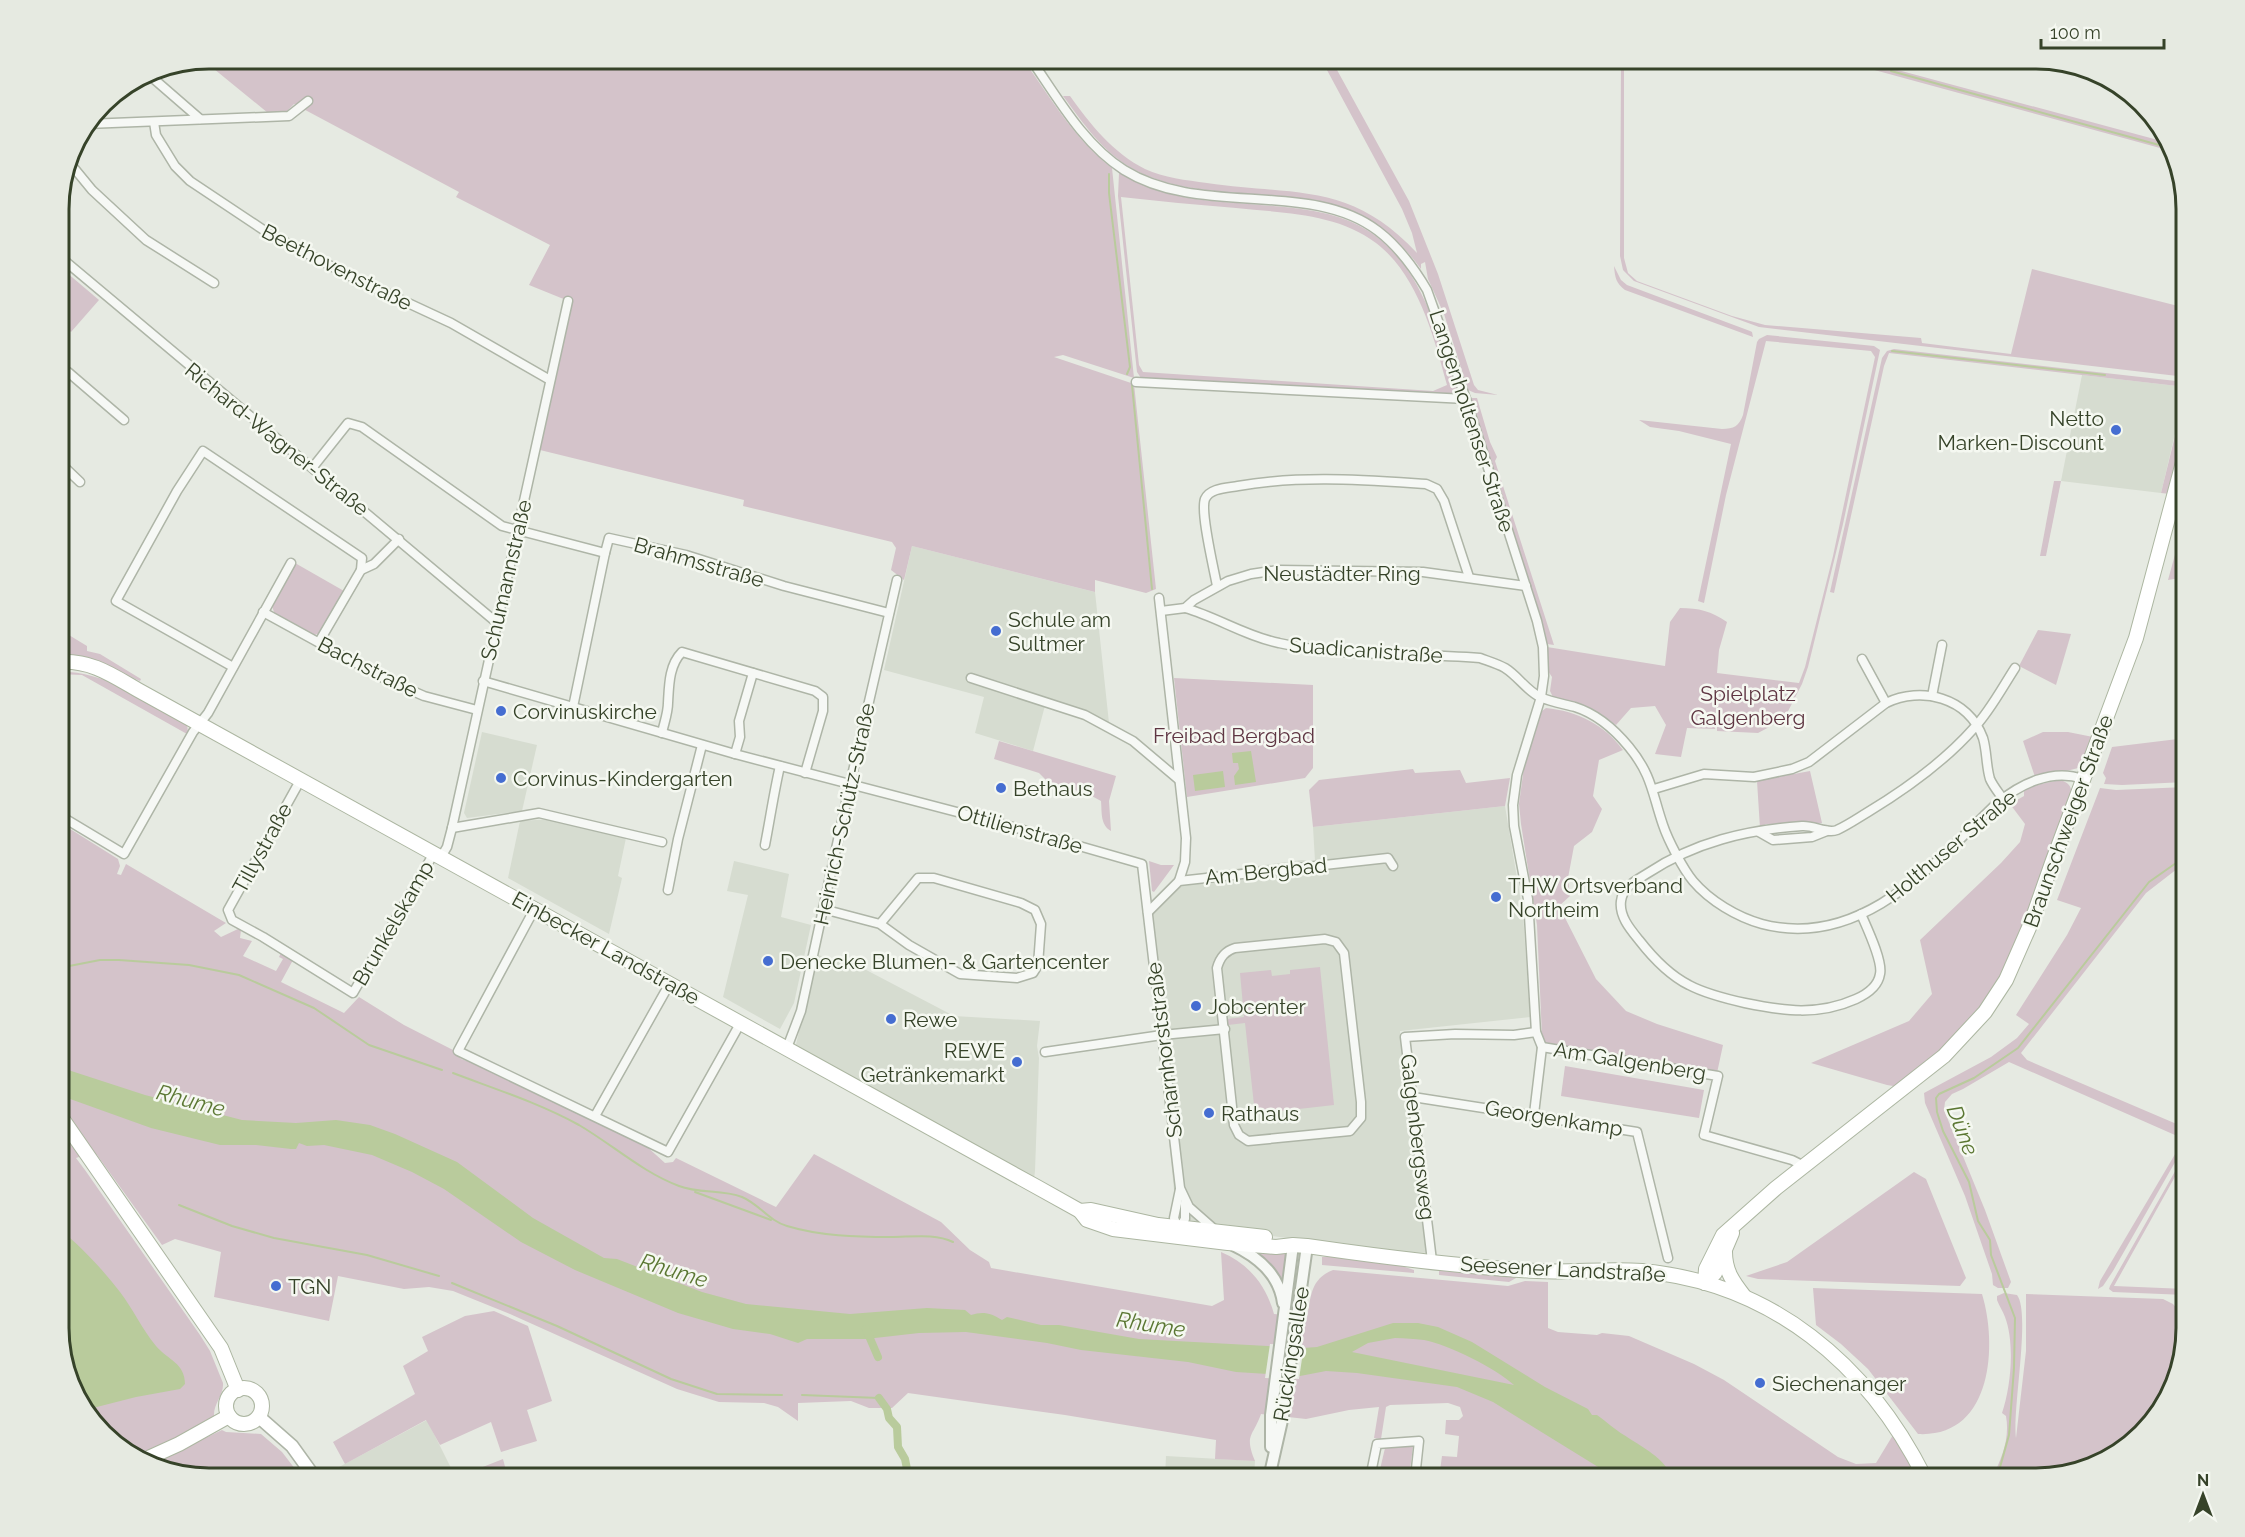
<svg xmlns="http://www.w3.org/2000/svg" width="2245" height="1537" viewBox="0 0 2245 1537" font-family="Raleway,sans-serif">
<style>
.built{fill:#d6dcd0}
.green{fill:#d4c3ca;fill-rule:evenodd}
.water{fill:#b9cb9c;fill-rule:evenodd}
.pier{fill:#e6eae2}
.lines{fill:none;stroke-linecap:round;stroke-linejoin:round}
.stream{stroke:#b9cb9c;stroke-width:2}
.canal{stroke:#b9cb9c;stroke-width:8}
.minor-casing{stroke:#aeb5a7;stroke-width:11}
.tertiary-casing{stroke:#aeb5a7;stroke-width:14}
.secondary-casing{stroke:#aeb5a7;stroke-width:15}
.primary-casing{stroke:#acb6a1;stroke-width:16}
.minor{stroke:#f6f8f5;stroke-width:8}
.tertiary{stroke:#f6f8f5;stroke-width:10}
.secondary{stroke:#fff;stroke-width:12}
.primary{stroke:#fff;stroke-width:14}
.poi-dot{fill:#456dd1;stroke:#f5f8f1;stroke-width:2}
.labels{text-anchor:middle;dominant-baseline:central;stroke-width:5;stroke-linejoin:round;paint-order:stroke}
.street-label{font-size:21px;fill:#364329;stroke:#f5f8f1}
.poi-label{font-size:21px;fill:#364329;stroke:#f5f8f1;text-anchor:start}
.park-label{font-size:21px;fill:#5f3643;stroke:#f5f8f1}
.water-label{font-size:22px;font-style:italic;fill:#5b7733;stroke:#f5f8f1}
.rim{fill:none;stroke:#364329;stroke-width:3}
</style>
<rect width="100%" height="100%" fill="#e6eae2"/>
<g class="built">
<polygon points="2082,375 2186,387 2161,493 2061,481"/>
<polygon points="912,546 1095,592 1109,723 1084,710 1047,698 1033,751 975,733 984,697 884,670"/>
<polygon points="482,732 537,745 522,811 467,818 464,813"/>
<polygon points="1505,806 1523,914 1530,1017 1400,1031 1400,1034 1405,1037 1433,1253 1395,1252 1179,1224 1174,1190 1146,910 1196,874 1302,860 1315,861 1313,827"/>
<polygon points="551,819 626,838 618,876 622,878 609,934 508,878 520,821"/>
<polygon points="734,861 789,874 781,917 811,925 794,1003 780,1029 723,997 748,895 727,891"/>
<polygon points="817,955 851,962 954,1016 1040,1021 1037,1046 1039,1058 1035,1171 1033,1186 794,1053"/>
<polygon points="427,1420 456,1478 329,1478 326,1474"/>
<polygon points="1166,1456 1255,1461 1254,1478 1165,1478"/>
</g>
<g class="green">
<path d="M209,58L1023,59C1050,97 1074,139 1112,168L1134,378L1063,355L1054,357L1134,384L1156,589L1146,593L1095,580V592L912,546L904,580L891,570L896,548L892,542L743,506L744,500L540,450L560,357L552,355L566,300L529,285L550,245L456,197L459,192L294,104L285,113H268L203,60Z"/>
<polygon points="1624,58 1624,258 1628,273 1637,281 1732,316 1765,325 1921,338 1922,343 2011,354 2032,269 2186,308 2186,377 1759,327 1634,281 1623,270 1620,256 1621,59"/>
<path d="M1321,59H1331L1409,201L1438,274L1474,385L1478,390L1498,395L1475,393L1468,390L1444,314L1428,279L1425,262L1421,264V269C1365,192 1300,199 1214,191C1187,188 1159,183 1135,170C1104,154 1083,123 1063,96H1070C1090,124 1113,153 1145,169C1164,178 1186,180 1207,183C1294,196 1350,181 1417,253L1412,233L1402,209Z"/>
<polygon points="1834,59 1857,59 2169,143 2171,151"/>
<path d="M1119,173C1159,196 1192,200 1237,203C1268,206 1299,207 1328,214C1414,235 1432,317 1457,389L1452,396L1141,378L1137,372L1118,196ZM1121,197C1159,201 1197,205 1236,208C1283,213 1337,213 1376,243C1418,275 1434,337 1447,385L1433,391L1143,372L1139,365Z"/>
<path d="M1614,266L1621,280L1627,285L1750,331L1752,332L1753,337L1625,290C1616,283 1615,278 1614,266Z"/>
<polygon points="60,267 99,300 71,332 59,321"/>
<path d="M1767,335L1874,346L1880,350L1843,524L1808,667L1802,684L1784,719L1758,733L1717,731V687L1715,729L1687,728L1681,757L1655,754L1666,725L1655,706L1631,708L1616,725C1596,710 1577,704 1553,697L1550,691L1552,677L1548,671L1547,647L1665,666L1670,622L1680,608C1699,608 1711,611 1727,622L1719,650L1717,673L1799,683L1805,667L1833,556L1875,357L1871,351L1766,341L1726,495L1704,603L1698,601L1731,444L1679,431L1650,427L1639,420L1722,429C1734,429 1739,426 1743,415L1757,342L1759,339Z"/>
<polygon points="1894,349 2185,382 2186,387 1889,353 1884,366 1834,593 1830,592 1882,358 1887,351"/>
<polygon points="2186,391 2186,432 2170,494 2161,493"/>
<polygon points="1472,398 1477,398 1490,442 1497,457 1495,461 1554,645 1547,644 1543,625 1471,400"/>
<polygon points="2054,481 2061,481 2046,556 2040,556"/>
<polygon points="2186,533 2186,577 2168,580 2176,551 2177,534"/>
<polygon points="295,563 344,591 320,633 312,636 275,615 272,606"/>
<polygon points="59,629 87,646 87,651 100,654 141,679 140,681 121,673 59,659"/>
<polygon points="2038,630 2071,634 2056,685 2019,666"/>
<path d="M69,672C112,675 150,704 187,724L188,732L187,734L82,675L59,674Z"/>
<polygon points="1174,678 1313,685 1313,768 1305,778 1187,797"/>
<path d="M1546,708C1577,711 1605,725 1623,750L1599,760L1593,796L1602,809L1592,832L1574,846L1568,878L1570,896L1559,906L1596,979L1626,1011L1657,1024L1723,1045L1717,1073L1544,1043L1542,1036L1537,925L1521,824L1519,804L1524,767L1542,711Z"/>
<path d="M2043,732H2068L2093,737L2083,766C2068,773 2050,771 2035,777L2023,741Z"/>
<polygon points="2186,738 2186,782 2122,785 2104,784 2106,778 2103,773 2112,747"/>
<path d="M999,741L1116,776L1109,801L1111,831C1100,825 1102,812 1101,801L1090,795L1092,786L1081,783L1078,791L1047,781L1039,773L994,759Z"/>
<polygon points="1413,769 1415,773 1460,770 1466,783 1510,778 1505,806 1313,827 1309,790 1319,780"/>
<polygon points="1810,771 1822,823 1766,824 1760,828 1757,781"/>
<path d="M2060,780C2069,783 2071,785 2072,795C2049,858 2027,936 1993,992C1972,1027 1930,1060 1899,1087L1887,1085L1811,1063L1909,1021L1932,994L1920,940L2001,863L2020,842L2025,824L2010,804L2024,796V791L2036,785Z"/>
<polygon points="2186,787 2186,862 2146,893 2021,1053 2027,1060 2186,1128 2186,1143 2113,1271 2103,1286 2098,1289 2100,1281 2184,1139 2009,1062 1963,1089 1952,1094 1945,1102 1944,1110 1985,1210 2011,1282 2008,1288 1998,1288 1993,1285 1992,1274 1965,1196 1925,1103 1924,1093 1991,1057 2017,1038 2029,1024 2016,1015 2067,935 2081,908 2057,900 2100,788 2116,790"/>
<path d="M59,822L118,859L120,866L117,874L121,875L126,864L226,923L214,931L221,937L238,929L241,930L240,938L252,941L243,956L276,971L283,959L279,957L281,953L293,960L281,982L344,1013L359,997L404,1025L453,1050L461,1059L484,1067L645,1145L665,1163L673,1162L676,1158L776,1207L814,1154L941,1222L970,1250L989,1262L991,1268L1212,1306L1224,1300L1221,1252C1249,1264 1266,1285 1274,1314L1287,1315L1293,1267H1297L1291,1316L1307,1318C1311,1297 1310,1279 1333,1270L1508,1286L1525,1281L1548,1282V1328L1558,1332L1597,1335L1602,1333L1629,1336L1694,1364L1724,1380L1838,1457L1856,1464L1876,1463L1893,1435L1918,1478H1439L1442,1456L1457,1457L1459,1436L1445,1434L1446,1420H1459L1463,1416L1460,1407L1448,1403L1390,1405L1386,1407L1381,1439L1374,1438L1379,1407L1349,1410L1306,1419L1261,1414C1253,1437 1244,1434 1255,1461L1215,1459L1216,1440L1065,1415L908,1393L892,1408H869L851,1401L798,1403V1421L778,1407L764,1403L719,1402L677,1389L510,1314L453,1291L429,1287L404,1289L338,1276L329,1321L214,1297L221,1252L175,1239L162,1245L97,1155L79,1157L76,1158L85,1170L200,1335L210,1351L223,1383C224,1395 213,1404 214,1417L202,1425L138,1457L125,1453L78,1403L59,1338Z"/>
<polygon points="1149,861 1161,865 1174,865 1154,892 1152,891"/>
<polygon points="1320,967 1334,1105 1255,1114 1245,1023 1228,1025 1227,1019 1244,1017 1240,973 1271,970 1272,976 1290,974 1290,970"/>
<polygon points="1565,1066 1704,1090 1699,1118 1561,1096"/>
<polygon points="2186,1152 2186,1157 2114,1286 2186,1289 2186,1295 2113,1292 2109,1289 2110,1286"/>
<polygon points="1914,1172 1926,1179 1966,1278 1960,1286 1758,1279 1746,1276 1787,1262"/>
<polygon points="1252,1250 1287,1252 1283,1284 1263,1258"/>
<polygon points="1334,1256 1399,1265 1414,1270 1414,1273 1322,1265 1322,1257"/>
<polygon points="1439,1271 1443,1271 1516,1275 1516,1278 1509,1282 1439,1275"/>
<path d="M1813,1288L1982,1294C1998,1346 1992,1438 1918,1434L1868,1369L1841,1344L1816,1325Z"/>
<path d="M2004,1293L2017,1295C2031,1313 2012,1410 2016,1438L2026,1351V1294L2163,1299L2173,1304L2178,1310L2182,1342L2161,1412L2103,1463L2036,1478H1992C2002,1458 2010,1438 2006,1416L2002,1413C2011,1387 2015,1343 2005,1317C2003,1311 1999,1306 1997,1300V1296Z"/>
<polygon points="494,1311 528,1326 552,1401 527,1410 537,1441 501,1452 491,1422 440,1445 426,1420 345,1464 333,1442 415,1394 403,1366 428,1351 422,1337 465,1316"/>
<polygon points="222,1430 226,1432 261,1434 282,1452 302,1478 209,1478 155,1462"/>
<polygon points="1413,1446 1409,1478 1378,1478 1385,1448"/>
<polygon points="503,1459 508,1478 455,1478"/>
</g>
<g class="water">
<polygon points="1251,751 1256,782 1235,785 1234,776 1239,769 1238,763 1233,763 1232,753"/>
<polygon points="1223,771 1225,787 1195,791 1193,775"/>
<path d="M59,1067L145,1095L242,1120L296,1123L336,1120L370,1125L395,1134L457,1162L533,1218L604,1258L617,1259L702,1292L746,1304L850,1314L927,1308L965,1310L971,1315C983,1311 991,1313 1002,1320L1007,1317L1041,1325H1059L1139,1339L1303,1348L1317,1347L1393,1323H1418L1438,1327L1472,1342L1545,1387L1588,1409L1592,1415H1597C1606,1421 1615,1430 1624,1435C1636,1443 1658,1455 1666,1467H1672L1689,1478H1616L1493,1402L1457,1387L1357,1373L1326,1371L1300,1376L1236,1372L1188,1362L1081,1350L1047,1343L966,1332L919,1333L866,1339H807L798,1343L770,1334L733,1329L678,1313L575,1270L521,1242L444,1189L412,1172L372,1155L324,1145L307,1146L299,1143L296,1149H291L256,1145H220L151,1128L59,1095ZM1395,1338C1405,1338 1414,1339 1424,1340C1447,1344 1497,1369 1514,1385L1352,1352L1368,1343Z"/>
<path d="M59,1229C80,1245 104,1271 120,1292C133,1309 142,1329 156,1346C168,1360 185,1363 185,1384L180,1389L136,1397L89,1409L85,1410L78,1403L59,1338Z"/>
</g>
<polygon class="pier" points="1270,1344 1304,1345 1299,1379 1265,1378"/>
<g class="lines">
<g class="stream">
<polyline points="1846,58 1881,68"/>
<polyline points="1891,71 2170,148"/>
<polyline points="1109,174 1109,193 1130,367 1127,374"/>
<polyline points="1892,351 2105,375"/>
<polyline points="1132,385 1152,589"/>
<polyline points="59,968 100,960 119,960 189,965 239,975 314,1008 369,1045 442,1070"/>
<path d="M453,1073C495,1089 539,1103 579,1125C613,1145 642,1172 679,1186C699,1194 722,1189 742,1197C759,1204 769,1221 787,1226C820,1236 856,1237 891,1237C911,1237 935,1233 953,1242"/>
<polyline points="695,1192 771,1220"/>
<polyline points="179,1205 232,1226 274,1238 367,1255 439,1276"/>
<polyline points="452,1283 557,1326 671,1379 717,1394 782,1395"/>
<polyline points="802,1395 879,1398"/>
<polyline points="1997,1478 2009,1435 2014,1368 2015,1318 1991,1255 1990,1240 1978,1221 1969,1182 1943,1131 1937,1112 1936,1098 1939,1094 1974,1078 2018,1048 2149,882 2186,856"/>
</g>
<g class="canal">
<polyline points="866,1329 878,1357"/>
<polyline points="879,1398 887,1409 889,1418 897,1427 898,1447 905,1459 907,1469 916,1478"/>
</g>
<g class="minor-casing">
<g id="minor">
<path d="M1030,58C1057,97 1083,144 1124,170C1201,218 1310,179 1378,231C1399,247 1414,268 1427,290L1466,399L1537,621L1543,647L1544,676L1541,697L1517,775L1513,805L1514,826L1528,899L1536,1032L1542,1047L1534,1114"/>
<polyline points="147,73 200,119"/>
<polyline points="154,122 156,135 175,166 190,181 268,233 350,276 451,323 550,380"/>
<polyline points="87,124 289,116 308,101"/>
<polyline points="69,162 92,190 146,240 214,283"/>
<polyline points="59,256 496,622"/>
<polyline points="59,371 68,372 124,420"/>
<polyline points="1136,382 1466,399"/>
<polyline points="59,462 80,482"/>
<polyline points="313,467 348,423 362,427 502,526 605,553 609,538 686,555 784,586 889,613"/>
<path d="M1217,586C1214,569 1200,512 1205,499C1210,488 1227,488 1238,486C1301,475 1363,480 1426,484L1437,489L1444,501L1469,577"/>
<polyline points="1159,598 1186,838 1185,862 1179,881"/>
<path d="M1185,608C1217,617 1245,636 1279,643C1344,658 1413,652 1480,658C1488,661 1498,664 1505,668C1518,676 1526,690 1540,697C1551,702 1564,704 1575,707C1597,714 1615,730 1629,747C1652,775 1652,793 1663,825C1668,840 1683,869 1693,881C1710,901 1737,917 1762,924C1860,950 1933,865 1996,804C2020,784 2052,768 2083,779"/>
<polyline points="1161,611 1185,608 1194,600 1228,581 1251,574 1278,570 1423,572 1526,586"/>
<polyline points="263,612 385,679 424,696 477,710"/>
<polyline points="319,642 361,570 374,564 399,539"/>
<polyline points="1862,659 1886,703"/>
<polyline points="233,667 116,601 177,491 203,451 362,558 361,570"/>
<polyline points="971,678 1085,715 1133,741 1178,779"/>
<polyline points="483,681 735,754 999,823 1142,864 1180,1188 1189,1207 1214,1229"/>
<polyline points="1932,696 1942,645"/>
<polyline points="573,707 605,553"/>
<polyline points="59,715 62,709 60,696"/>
<path d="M662,733C664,723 668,713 668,703C669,685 669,665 682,652L815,691L823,697V711L805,773"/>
<polyline points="735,754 740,737 739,721 753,673"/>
<polyline points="301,779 228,910 232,920 263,937 353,993 434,853"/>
<path d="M1654,789L1704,774L1754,777L1792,769L1809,762L1886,703C1921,686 1968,697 1983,738C1987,751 1986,766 1990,779C1993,786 1999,793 2003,799"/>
<polyline points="59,815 124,854 193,732 208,713 291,563"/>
<polyline points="452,828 539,813 662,842"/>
<polyline points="1759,832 1773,840 1812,837 1827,831"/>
<path d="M765,845C770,819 774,792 780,766"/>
<polyline points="441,857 447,847 452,828 568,301"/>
<polyline points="668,890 678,839 702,745"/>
<polyline points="535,908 458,1051 668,1152 741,1022"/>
<polyline points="823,909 880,924 909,945 960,974 1017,978 1033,973 1038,965 1041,924 1035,910 1021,903 934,878 918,878 880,924"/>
<polyline points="1148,912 1179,881 1388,858 1393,866"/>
<path d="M1861,914C1867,928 1883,961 1880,974C1878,987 1867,994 1856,999C1818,1016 1784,1011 1745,1003C1727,999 1706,994 1689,985C1669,975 1653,958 1639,940C1630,929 1619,916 1621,901C1623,886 1637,880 1648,873C1695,842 1746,830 1802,826C1814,825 1827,834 1837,830C1848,825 1858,818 1868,812C1906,789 1944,762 1974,728C1990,711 2002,688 2015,668"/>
<path d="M1325,939L1336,942L1344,953L1361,1102V1118L1350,1131L1248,1141L1239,1135L1234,1125L1217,968C1220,957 1225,951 1235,948Z"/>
<polyline points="1542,1047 1718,1076 1704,1135 1792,1160 1804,1166"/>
<polyline points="787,1048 801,1011 850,784 897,580"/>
<polyline points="1045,1052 1162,1035 1225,1029"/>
<polyline points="1413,1097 1637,1132 1668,1258"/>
<polyline points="595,1116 670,983"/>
<polyline points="1178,1228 1174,1218 1180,1189"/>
<polyline points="1178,1230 1185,1219 1185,1203"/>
<polyline points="1432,1261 1405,1037 1455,1034 1514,1035 1536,1032"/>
<polyline points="1370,1478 1377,1444 1419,1441 1415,1478"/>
</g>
</g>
<g class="tertiary-casing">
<g id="tertiary">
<path d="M1233,1245C1258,1257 1279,1274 1283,1303"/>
<polyline points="1271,1447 1271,1415 1293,1245"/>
<polyline points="1269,1478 1283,1416 1307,1246"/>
</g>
</g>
<g class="secondary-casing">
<polyline id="secondary" points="259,1417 292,1446 315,1478"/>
</g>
<g class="primary-casing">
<g id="primary">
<path d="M59,662C91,660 112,675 138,690L1037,1187L1080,1211L1087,1220L1113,1229L1228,1243L1276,1247L1293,1245L1307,1246C1383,1257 1461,1267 1537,1271C1572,1273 1607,1268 1642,1271C1772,1283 1868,1364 1925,1478"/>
<polyline points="59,1114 221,1348 238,1390"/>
<polyline points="1080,1211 1091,1210 1158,1225 1265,1237"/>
<path d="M1725,1252C1725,1271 1733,1282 1744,1296"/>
<polyline points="1705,1283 1706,1269 1723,1235 1776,1188 1944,1056 1985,1012 2006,980 2031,923 2052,863 2136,638 2186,451"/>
<polyline points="1705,1283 1715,1273 1732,1233"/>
<circle cx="244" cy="1406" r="18"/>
<polyline points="146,1459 179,1444 229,1416"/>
</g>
</g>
<use href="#minor" class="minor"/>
<use href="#tertiary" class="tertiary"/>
<use href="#secondary" class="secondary"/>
<use href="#primary" class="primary"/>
</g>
<g class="poi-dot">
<circle cx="2116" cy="430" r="6"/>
<circle cx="996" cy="631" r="6"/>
<circle cx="501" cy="711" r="6"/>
<circle cx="501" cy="778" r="6"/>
<circle cx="1001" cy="788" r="6"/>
<circle cx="1496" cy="897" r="6"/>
<circle cx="768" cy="961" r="6"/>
<circle cx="1196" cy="1006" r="6"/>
<circle cx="891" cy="1019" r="6"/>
<circle cx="1017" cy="1062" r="6"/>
<circle cx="1209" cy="1113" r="6"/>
<circle cx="276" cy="1286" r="6"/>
<circle cx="1760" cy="1383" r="6"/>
</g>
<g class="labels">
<g class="street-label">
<text transform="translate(337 267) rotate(27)">Beethovenstraße</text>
<text transform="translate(1472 421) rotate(72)">Langenholtenser Straße</text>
<text transform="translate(277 439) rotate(39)">Richard-Wagner-Straße</text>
<text transform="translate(699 562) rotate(16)">Brahmsstraße</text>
<text x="1342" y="573">Neustädter Ring</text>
<text transform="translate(506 580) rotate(-77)">Schumannstraße</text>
<text transform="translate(1366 650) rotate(4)">Suadicanistraße</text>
<text transform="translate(368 667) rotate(27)">Bachstraße</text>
<text transform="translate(844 814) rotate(-78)">Heinrich-Schütz-Straße</text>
<text transform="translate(2068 821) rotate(-70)">Braunschweiger Straße</text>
<text transform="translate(1020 829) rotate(16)">Ottilienstraße</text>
<text transform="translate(1951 846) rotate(-40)">Holthuser Straße</text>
<text transform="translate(262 848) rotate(-61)">Tillystraße</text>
<text transform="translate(1266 871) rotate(-6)">Am Bergbad</text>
<text transform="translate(393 923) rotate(-60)">Brunkelskamp</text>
<text transform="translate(606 948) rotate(29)">Einbecker Landstraße</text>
<text transform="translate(1164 1050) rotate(-97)">Scharnhorststraße</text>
<text transform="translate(1630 1061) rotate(9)">Am Galgenberg</text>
<text transform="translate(1554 1118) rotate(9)">Georgenkamp</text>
<text transform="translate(1418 1137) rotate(83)">Galgenbergsweg</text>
<text transform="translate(1563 1269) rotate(3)">Seesener Landstraße</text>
<text transform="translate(1291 1354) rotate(-81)">Rückingsallee</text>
</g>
<g class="poi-label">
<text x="2104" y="418" text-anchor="end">Netto<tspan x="2104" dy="24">Marken-Discount</tspan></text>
<text x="1008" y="619">Schule am<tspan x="1008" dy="24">Sultmer</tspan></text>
<text x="513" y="711">Corvinuskirche</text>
<text x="513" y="778">Corvinus-Kindergarten</text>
<text x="1013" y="788">Bethaus</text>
<text x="1508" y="885">THW Ortsverband<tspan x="1508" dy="24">Northeim</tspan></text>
<text x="780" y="961">Denecke Blumen- &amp; Gartencenter</text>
<text x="1208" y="1006">Jobcenter</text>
<text x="903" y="1019">Rewe</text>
<text x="1005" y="1050" text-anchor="end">REWE<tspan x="1005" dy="24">Getränkemarkt</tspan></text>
<text x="1221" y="1113">Rathaus</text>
<text x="288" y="1286">TGN</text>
<text x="1772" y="1383">Siechenanger</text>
</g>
<g class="park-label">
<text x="1748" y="693">Spielplatz<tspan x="1748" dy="24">Galgenberg</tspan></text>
<text x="1234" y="735">Freibad Bergbad</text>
</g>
<g class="water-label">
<text transform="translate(191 1100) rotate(15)">Rhume</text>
<text transform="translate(1963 1130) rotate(69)">Düne</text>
<text transform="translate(674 1270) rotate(17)">Rhume</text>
<text transform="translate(1151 1324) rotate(9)">Rhume</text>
</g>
</g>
<path d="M0 0H2245V1537H0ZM209 69H2036A140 140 0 0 1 2176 209V1328A140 140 0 0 1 2036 1468H209A140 140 0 0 1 69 1328V209A140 140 0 0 1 209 69Z" fill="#e6eae1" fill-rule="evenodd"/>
<path class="rim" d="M209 69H2036A140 140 0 0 1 2176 209V1328A140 140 0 0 1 2036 1468H209A140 140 0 0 1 69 1328V209A140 140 0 0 1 209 69Z"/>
<g transform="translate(2203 1495)" stroke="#f5f8f1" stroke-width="4.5" paint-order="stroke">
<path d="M0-4.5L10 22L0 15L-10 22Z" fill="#364329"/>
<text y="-9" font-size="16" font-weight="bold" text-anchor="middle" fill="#364329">N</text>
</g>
<path d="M2041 39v9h123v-9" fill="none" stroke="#364329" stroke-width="3"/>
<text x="2050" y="39" font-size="18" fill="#364329" stroke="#f5f8f1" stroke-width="4.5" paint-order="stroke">100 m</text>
</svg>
